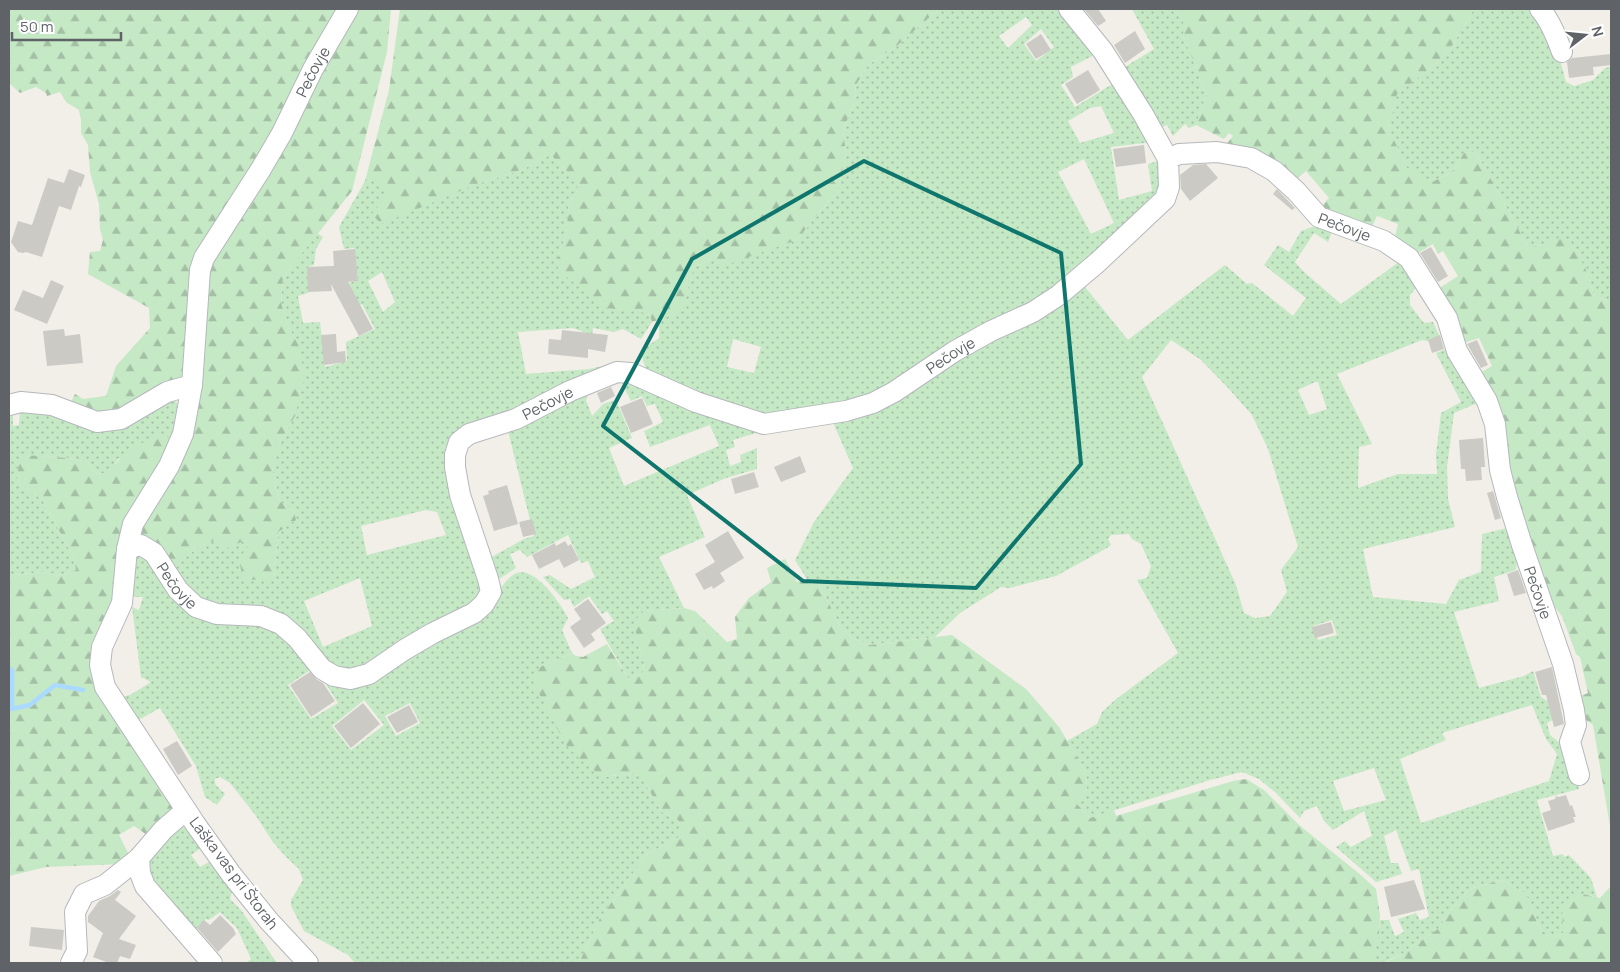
<svg xmlns="http://www.w3.org/2000/svg" width="1620" height="972" viewBox="0 0 1620 972" font-family="Manrope,sans-serif">
<style>
.grass{fill:url(#grass-dots);fill-rule:evenodd}
.forest{fill:url(#forest-firs)}
.lines{fill:none;stroke-linecap:round;stroke-linejoin:round}
.stream{stroke:#aadaff;stroke-width:4.5}
.building{fill:#cccac5}
.minor-casing{stroke:#b5b8bc;stroke-width:22}
.minor{stroke:#fff;stroke-width:20}
.marked{fill:none;stroke:#0f766e;stroke-width:4;stroke-linejoin:round}
.labels{text-anchor:middle;dominant-baseline:central;stroke-width:4.5;stroke-linejoin:round;paint-order:stroke}
.street-label{font-size:15px;fill:#5f6368;stroke:#fff}
</style>
<defs>
<pattern id="grass-dots" width="8" height="8" patternUnits="userSpaceOnUse" patternTransform="scale(1.25)"><rect width="8" height="8" fill="#c5e8c5"/><path d="M2 2h.1M6 6h.1" fill="none" stroke="#a3c0a4" stroke-width="1.8" stroke-linecap="round"/></pattern>
<pattern id="forest-firs" width="22" height="20" patternUnits="userSpaceOnUse" patternTransform="scale(1.25)"><rect width="22" height="20" fill="#c5e8c5"/><path d="M5 1l3.5 6h-7zM16 11l3.5 6h-7z" fill="#a3c0a4"/></pattern>
</defs>
<rect width="100%" height="100%" fill="#f1efe8"/>
<g class="grass">
<path d="M939,9H1065L1100,52L1071,67L1073,77L1061,85L1075,107L1119,80L1153,142L1111,147L1119,200L1152,191L1148,164L1161,160L1165,188L1095,262L884,395L774,419L713,404L646,369L640,351L659,338V319L681,311L694,267L712,260L797,240L822,209L837,193L846,154L843,129L853,107L856,85L868,65L898,45ZM1026,17L1032,25L1008,48L999,36ZM1041,29L1054,47L1036,61L1024,44ZM1101,106L1114,133L1080,143L1068,121L1090,108ZM1084,159L1114,223L1091,234L1058,172ZM733,339L761,347L754,373L727,367Z"/>
<polygon points="1132,9 1176,9 1183,21 1183,35 1199,76 1200,82 1207,93 1196,125 1189,128 1185,124 1173,136 1167,125 1155,130 1120,70 1154,49"/>
<polygon points="1474,9 1536,9 1554,38 1566,82 1574,86 1593,80 1605,68 1611,67 1611,303 1594,295 1585,267 1552,238 1543,245 1528,247 1476,152 1464,153 1452,172 1432,182 1407,169 1389,129 1396,94 1432,67 1450,49"/>
<path d="M550,154L579,182L576,194L569,203L566,235L556,263L624,311H639L650,315L652,322L641,339L623,329L614,332L593,328L592,335L573,328L518,332L526,374L589,369L613,364L458,439L483,577L482,600L375,667L339,673L300,634L212,610L172,572C185,557 197,545 217,540L224,549L244,541L274,579L278,532L294,512L280,501L272,468L281,440L295,416L298,344L289,328L281,303L283,277L317,233L323,237L316,249L314,265L308,267V293L298,296L303,323L320,322L325,367L347,361L346,342L375,329L362,304L358,306L346,284L358,280L354,248L344,249L339,227L365,181H378L388,195L477,184L524,169ZM382,272L395,302L383,312L368,281ZM426,510L437,512L446,535L367,555L361,526ZM360,578L372,626L323,647L304,601Z"/>
<path d="M1318,225L1334,227L1328,242L1314,233L1295,262L1303,271L1341,304L1403,259L1420,283L1410,295V305L1424,323L1433,322L1440,337L1428,341L1422,340L1337,374L1372,444L1359,447L1358,488L1398,474H1437L1436,454L1441,413L1461,402L1436,353L1452,347L1482,401L1454,413L1447,467L1448,499L1455,527L1363,549L1373,597L1446,604L1459,580L1481,572L1482,534L1511,527L1518,550L1516,570L1494,577L1499,601L1454,612L1479,688L1524,676L1533,671L1541,697L1549,702L1553,720L1547,723L1550,735L1560,743L1567,753L1579,789L1537,800L1553,856L1563,854L1564,857L1569,855L1591,878L1597,898L1590,895L1563,933L1551,938L1540,929L1526,894L1502,880L1469,889L1454,906L1438,929L1402,954L1383,963L1373,956L1379,935L1380,920H1389L1395,936L1404,932L1398,919L1416,913L1420,920L1429,917L1419,869L1411,871L1396,830L1384,836L1391,863H1398L1402,874L1376,882L1336,847L1345,841L1351,847L1372,836L1364,811L1333,830L1324,821L1317,806L1304,811L1300,818L1276,793L1259,779L1242,772L1210,780L1090,818L1077,804L1087,788L1086,773L1067,741L1097,724L1102,712L1115,700L1178,653L1137,580L1147,578L1151,566L1141,544L1132,539L1129,534L1111,535L1108,539L1111,545L1107,548L1056,576L1009,588L1001,587L960,613L935,637L870,645L852,638L839,624L820,585L807,579L795,560L814,522L853,468L831,418L1081,282L1128,340L1225,265L1247,284L1252,283L1293,316L1306,298L1264,265L1278,245L1289,252L1301,231ZM1171,340L1201,360L1229,389L1252,415L1268,449L1298,547L1281,570L1287,592L1270,616L1255,618L1244,613L1236,585L1142,377ZM1315,382H1318L1327,409L1309,415L1298,390ZM1332,620L1337,635L1318,640L1313,626ZM1532,705L1546,739L1557,754L1549,781L1421,823L1400,759L1446,740L1442,733ZM1374,768L1386,800L1344,811L1333,781Z"/>
<polygon points="620,379 757,427 756,433 733,440 735,447 726,450 730,466 741,462 740,455 757,448 757,469 726,478 687,495 705,537 659,557 684,608 644,611 636,640 644,661 643,672 629,680 600,629 614,621 607,611 602,614 589,596 574,607 570,599 564,600 543,577 550,575 571,589 595,577 588,561 581,563 568,535 527,557 520,550 510,554 516,568 499,579 494,575 490,558 524,539 534,536 507,427 588,394 586,400 592,416 603,404 616,400 632,438 609,448 624,486 719,446 710,425 650,447 644,431 663,422 655,404 647,406 642,396 631,401"/>
<polygon points="171,397 177,403 177,420 171,438 118,459 109,474 95,473 88,462 69,458 26,455 17,477 21,486 42,499 74,558 76,570 64,575 43,572 11,575 9,574 9,413 13,412 13,426 19,425 20,411"/>
<path d="M141,551L171,588L279,627L315,667L288,685L311,719L338,703L322,678L344,684L495,596C501,588 508,576 517,573C535,566 561,604 568,618L562,630L572,653L540,667L603,777L634,773L643,780L662,812L678,820L681,828V836L647,854L600,918L579,963H355L348,955L304,931L291,906V900L303,880L299,869L286,857L273,842L256,816L230,783L220,777L215,779V784L225,794L217,805L205,797L196,766L160,708L135,722L117,698L130,695L151,682L141,677L132,607L139,610L143,597H134L130,590L133,554ZM364,700L384,725L351,750L332,726ZM410,703L420,723L396,736L385,716Z"/>
<polygon points="183,827 191,831 204,846 191,855 200,867 213,860 234,885 230,899 241,910 277,963 246,963 251,959 237,928 220,912 209,920 206,919 191,934 151,890 145,859 173,829"/>
</g>
<g class="forest">
<polygon points="9,9 341,9 197,263 187,367 182,378 110,418 71,402 75,394 83,399 106,396 116,366 150,328 149,308 88,274 90,252 100,251 103,240 100,229 99,204 90,172 88,145 81,133 81,120 79,110 66,102 60,92 47,96 46,93 36,87 20,93 9,83"/>
<path d="M353,9H391L387,52L352,191L283,277L281,303L289,328L298,344L305,376L295,416L281,440L272,468L280,501L294,512L296,520L278,532L274,579L243,580L239,559L248,546L244,541L224,549L217,540C197,545 185,557 172,572L137,534L166,489L210,267Z"/>
<polygon points="400,9 939,9 898,45 868,65 856,85 853,107 843,129 846,154 837,193 822,209 797,240 720,267 712,260 694,267 681,312 652,322 650,315 639,311 624,311 607,308 560,272 556,263 566,235 569,203 576,194 579,183 550,154 524,169 477,184 381,224 372,214 387,195 378,181 365,181 389,90"/>
<polygon points="1176,9 1474,9 1450,49 1432,67 1397,94 1389,129 1407,168 1432,182 1452,172 1464,153 1476,152 1528,247 1543,245 1552,238 1568,239 1585,267 1594,295 1611,303 1611,832 1593,725 1582,717 1576,698 1588,693 1580,657 1576,654 1562,616 1548,599 1478,374 1492,366 1479,338 1460,344 1435,291 1458,276 1443,251 1438,254 1433,244 1413,256 1393,245 1398,224 1377,216 1370,231 1320,208 1329,198 1306,171 1293,182 1223,148 1233,136 1229,133 1224,139 1196,125 1207,93 1200,82 1199,76 1183,35 1183,21"/>
<path d="M159,435L171,438L154,485L118,602L97,649L175,805L173,815L150,837L134,826L119,835L130,857L123,864L46,867L9,876V574L11,575L43,572L64,575L76,570L74,558L42,499L21,486L17,477L19,465L26,455L69,458L88,462L95,473L108,474C125,449 133,448 159,435Z"/>
<polygon points="785,559 797,582 807,579 820,585 839,624 852,638 870,645 952,635 1026,689 1059,727 1086,773 1087,788 1077,804 1090,818 1114,810 1116,816 1233,781 1246,779 1264,790 1299,825 1362,876 1376,889 1380,915 1379,935 1374,956 1383,963 579,963 600,918 647,854 681,836 681,828 678,820 662,812 643,780 634,773 603,777 583,762 566,745 531,678 540,667 572,653 576,656 583,657 607,644 629,680 643,672 644,661 636,640 636,619 644,611 684,608 695,611 727,642 737,639 735,617 749,598 771,582 767,568"/>
<polygon points="1502,880 1526,894 1540,929 1551,938 1563,933 1562,904 1577,893 1600,898 1611,886 1611,963 1385,963 1402,954 1438,929 1454,906 1469,889"/>
</g>
<g class="lines">
<polyline class="stream" points="9,668 12,670 12,709 30,705 55,685 83,690"/>
</g>
<g class="building">
<polygon points="1084,9 1098,9 1106,21 1098,26"/>
<polygon points="1135,31 1145,49 1125,63 1114,45"/>
<polygon points="1041,34 1051,50 1036,59 1026,44"/>
<polygon points="1611,54 1611,65 1593,67 1594,75 1569,78 1567,62 1572,58"/>
<polygon points="1088,70 1100,90 1077,104 1065,84"/>
<polygon points="1144,145 1146,163 1116,167 1113,149"/>
<polygon points="1206,164 1218,178 1190,201 1181,189 1180,175 1193,165"/>
<polygon points="69,169 85,175 81,187 79,186 71,210 59,206 42,257 26,252 23,253 18,252 11,242 18,221 32,225 48,178 64,183"/>
<polygon points="1277,189 1295,208 1292,210 1273,194"/>
<polygon points="1431,247 1448,276 1438,282 1420,253"/>
<polygon points="355,249 358,281 348,282 373,329 359,336 331,284 332,291 308,292 307,267 334,266 333,251"/>
<polygon points="51,280 64,286 47,324 14,310 23,290 43,298"/>
<polygon points="64,329 65,336 80,334 83,363 47,366 43,331"/>
<polygon points="562,330 608,335 605,352 588,349 588,358 548,354 549,339 561,340"/>
<polygon points="336,334 337,352 345,351 346,362 324,365 321,335"/>
<polygon points="1440,335 1444,349 1432,353 1428,340"/>
<polygon points="1477,340 1488,365 1481,368 1467,344"/>
<polygon points="611,387 615,396 601,403 597,393"/>
<polygon points="642,398 653,424 631,433 620,407"/>
<polygon points="1483,438 1485,467 1481,467 1482,480 1466,481 1465,469 1461,469 1459,440"/>
<polygon points="800,456 806,472 781,482 774,467"/>
<polygon points="754,472 759,487 735,494 731,479"/>
<polygon points="507,485 518,524 494,531 483,496 489,494 488,491"/>
<polygon points="1493,491 1501,518 1495,520 1487,493"/>
<polygon points="532,519 536,534 523,537 519,522"/>
<polygon points="728,531 744,558 720,573 725,581 713,589 712,586 704,590 695,574 715,562 705,545"/>
<polygon points="565,541 568,546 571,544 579,560 564,568 559,559 539,569 532,555 555,543 556,546"/>
<polygon points="1518,570 1526,593 1514,596 1507,574"/>
<polygon points="588,599 606,623 591,634 595,640 584,648 570,627 581,619 574,609"/>
<polygon points="1331,622 1334,633 1315,638 1312,627"/>
<polygon points="1552,667 1564,724 1554,727 1546,695 1542,695 1535,672"/>
<polygon points="310,672 316,679 323,683 335,701 311,717 290,685"/>
<polygon points="363,703 380,724 351,748 334,726"/>
<polygon points="409,705 418,722 397,733 387,717"/>
<polygon points="177,741 192,766 178,775 163,749"/>
<polygon points="1566,795 1570,806 1572,805 1576,817 1573,817 1575,822 1548,831 1542,813 1551,810 1548,801 1555,799 1556,796 1559,797"/>
<polygon points="1414,880 1425,909 1391,917 1384,887"/>
<polygon points="118,890 121,892 115,900 136,916 119,939 136,945 130,959 120,956 117,963 109,963 93,957 103,933 88,922 88,916 99,901 110,896"/>
<polygon points="220,915 233,928 236,934 218,952 197,928 204,920 210,925"/>
<polygon points="31,927 64,930 62,950 29,946"/>
</g>
<g class="lines">
<g class="minor-casing">
<g id="minor">
<polyline points="1069,9 1103,51 1143,114 1168,159"/>
<path d="M1540,9C1550,20 1557,38 1562,52"/>
<polyline points="9,405 21,402 52,405 97,422 121,419 167,392 192,385"/>
<path id="s1" d="M127,549L141,545L154,553L178,590L196,607L217,614L261,616L281,624L297,638L322,669L334,676L350,679L369,674L404,650L433,633L474,613L484,604L491,592L488,579L460,495L455,467V455L459,442L469,434L516,419L570,391L617,372L631,373L696,402L764,424L846,411L873,403L894,392L955,351L991,331L1033,312L1059,295L1098,262L1165,199L1169,187L1168,159L1179,154L1217,152L1251,158L1274,171L1296,191L1319,217L1384,241L1409,258L1447,318L1457,351L1487,401L1495,424L1500,470L1507,497L1522,545L1563,664L1574,710L1576,725L1570,742L1579,775"/>
<polyline points="139,858 140,873 145,886 212,963"/>
<polyline points="71,963 77,951 75,912 84,894 105,885 139,858 163,830 186,810"/>
<path id="s2" d="M308,963L269,921L231,874L196,825L105,687L100,665L102,647L122,603L127,549L133,524L169,466L183,434L192,385L200,270L204,258L261,169L282,133L313,69L348,9"/>
</g>
</g>
<use href="#minor" class="minor"/>
</g>
<path class="marked" d="M864,161L1061,253L1081,464L976,588L803,581L603,426L692,259Z"/>
<g class="labels">
<g class="street-label">
<text stroke="none"><textPath href="#s2" startOffset="1009">Pečovje</textPath></text>
<text stroke="none"><textPath href="#s1" startOffset="1646">Pečovje</textPath></text>
<text stroke="none"><textPath href="#s1" startOffset="1135">Pečovje</textPath></text>
<text stroke="none"><textPath href="#s1" startOffset="700">Pečovje</textPath></text>
<text stroke="none"><textPath href="#s1" startOffset="70">Pečovje</textPath></text>
<text stroke="none"><textPath href="#s1" startOffset="2081">Pečovje</textPath></text>
<text transform="translate(234 873) rotate(53)">Laška vas pri Štorah</text>
</g>
</g>
<rect width="1620" height="972" fill="none" stroke="#5f6368" stroke-width="20"/>
<g transform="translate(1585 35) rotate(74)" stroke="#ffffff" stroke-width="4" paint-order="stroke">
<path d="M0-4L9 19L0 12L-9 19Z" fill="#5f6368"/>
<text y="-8" font-size="14" font-weight="bold" text-anchor="middle" fill="#5f6368">N</text>
</g>
<path d="M12 32v8h109v-8" fill="none" stroke="#5f6368" stroke-width="2.5"/>
<text x="20" y="32" font-size="15" fill="#5f6368" stroke="#ffffff" stroke-width="4" paint-order="stroke">50 m</text>
</svg>
